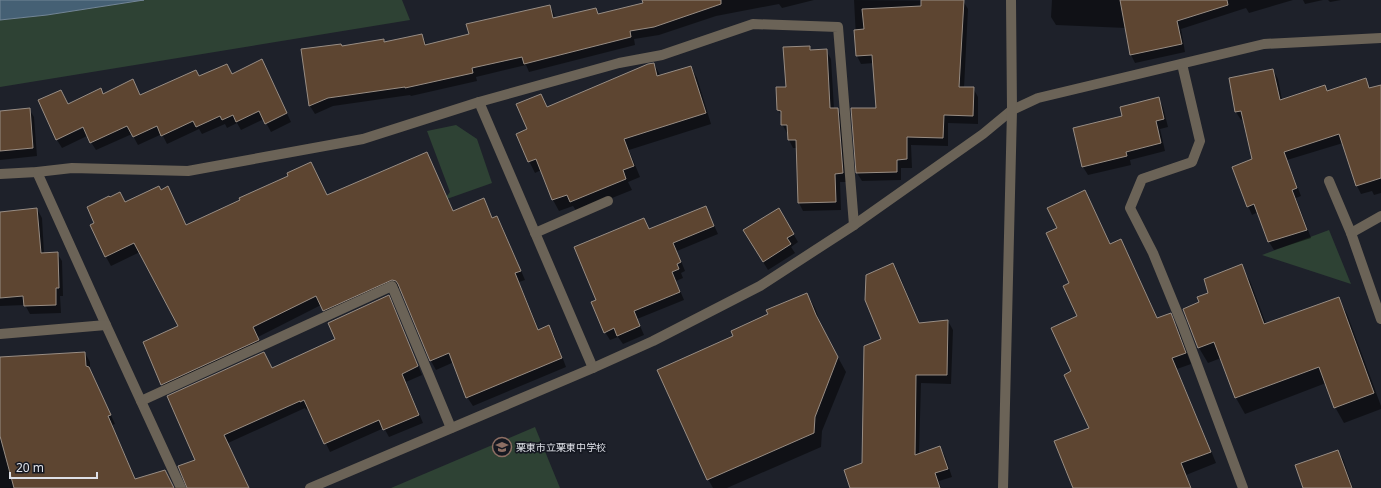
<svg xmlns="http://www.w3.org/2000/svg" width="1381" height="488" viewBox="0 0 1381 488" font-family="'Noto Sans','Noto Sans JP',sans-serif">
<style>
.green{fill:#2e4234}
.water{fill:#456074;stroke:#738696}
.shadow{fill:#0007}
.building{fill:#5d4531;stroke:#988d84}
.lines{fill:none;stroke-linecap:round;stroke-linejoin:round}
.minor{stroke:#6b6357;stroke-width:10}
.labels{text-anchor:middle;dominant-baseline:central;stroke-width:3.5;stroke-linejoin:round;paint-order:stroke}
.poi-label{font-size:10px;fill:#dee0e7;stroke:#151821;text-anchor:start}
</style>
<rect width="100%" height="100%" fill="#1e212a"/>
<g class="green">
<polygon points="144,0 402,0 410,20 0,87 0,20 47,15"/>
<polygon points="456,125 477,139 492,183 444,200 450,192 427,131"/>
<polygon points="1329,230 1351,284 1262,255"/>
<polygon points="535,427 560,488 391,488"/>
</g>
<polygon class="water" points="0,0 144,0 47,15 0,20"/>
<g class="shadow">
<polygon points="643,0 814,0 782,8 779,4 716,16 659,35 634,39 635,45 529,72 526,65 476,77 477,81 411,96 410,95 333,106 315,114 310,106 302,50 342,47 384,40 385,43 422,35 427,45 470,35 550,6 554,14 555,19 596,9 599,15 644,4"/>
<polygon points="854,0 963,1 968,9 964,88 973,88 978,97 978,124 948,123 948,146 911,145 912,168 901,168 901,180 862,181 857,173 877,109 874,63 861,64 857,56"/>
<polygon points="1052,0 1293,0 1249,13 1246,8 1181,29 1185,52 1135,63 1131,55 1126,28 1056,25 1051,17"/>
<polygon points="1303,0 1323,0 1305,4"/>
<polygon points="1328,0 1341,0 1330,2"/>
<polygon points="810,47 812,51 826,50 831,59 834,109 837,109 842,118 847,182 840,182 841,210 803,211 799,203 797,148 793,148 789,140 788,133 787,133 782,124 782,117 778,110 787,87"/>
<polygon points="654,64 660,75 691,67 697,78 711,124 629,150 640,177 628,182 632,190 577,212 573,206 559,211 553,200 541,170 535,173 529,161 528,130 541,95 548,108"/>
<polygon points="266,69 291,122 271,132 264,119 241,130 237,123 227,128 225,124 202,134 199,129 167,144 162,134 138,145 132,134 96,150 87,136 62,148 57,140 88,126 87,124 57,138 61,91 68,105 100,89 103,95 137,89 140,96 199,77 232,75"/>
<polygon points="1273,70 1278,79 1282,100 1324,86 1328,92 1366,80 1371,89 1381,86 1381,193 1374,195 1372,191 1361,194 1357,186 1343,143 1287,160 1301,196 1296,198 1311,238 1274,250 1269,242 1258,212 1252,215 1248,206 1254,160 1244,119 1241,120 1236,112"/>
<polygon points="1158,99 1163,107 1168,127 1160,129 1165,151 1130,160 1131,165 1088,175 1083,167 1124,117"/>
<polygon points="29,109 34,117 37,156 0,160 0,112"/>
<polygon points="426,153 453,211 484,199 493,219 497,217 502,226 525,280 519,282 539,330 548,326 554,335 566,367 473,406 467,397 454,362 436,370 431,361 402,289 398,288 329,319 321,305 258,337 263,349 167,393 162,384 180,327 140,252 111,266 106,257 91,225 95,223 109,198 120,193 125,202 161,191 186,226 327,196"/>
<polygon points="706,208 718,234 677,251 685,271 681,273 683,278 676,281 684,300 637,319 644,335 623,344 618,337 610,340 605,332 597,300 644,219 650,230"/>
<polygon points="37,209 42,218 44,254 57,253 62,261 63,296 60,296 61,313 30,314 25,305 0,306 0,213"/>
<polygon points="779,210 798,242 791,247 795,253 768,270 749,239"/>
<polygon points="1111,245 1127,252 1158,319 1170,314 1177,326 1191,364 1177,369 1216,463 1186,475 1192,488 1074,488 1090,428 1073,372 1078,316 1071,283"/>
<polygon points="893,264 898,272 920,324 948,321 953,330 951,384 921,383 919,454 940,447 945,456 952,477 939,481 941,488 851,488 863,464"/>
<polygon points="1241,266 1250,281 1266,324 1338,298 1347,314 1381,406 1381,409 1344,423 1335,407 1326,383 1245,414 1236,398 1221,358 1208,363 1199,348 1200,303"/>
<polygon points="807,294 815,308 823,330 846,372 822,431 821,447 727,488 713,488 708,479 734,336"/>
<polygon points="388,296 393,304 422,375 406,382 423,423 389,437 384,428 330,452 309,408 306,410 305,408 228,443 249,488 188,488 197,461 264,353 272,369 336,340"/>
<polygon points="85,353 90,362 90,370 115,424 112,425 136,480 165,471 174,488 0,488 0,358"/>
<polygon points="1338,451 1343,459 1353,488 1304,488"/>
</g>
<g class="building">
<polygon points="642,0 721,0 721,4 654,27 630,31 631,37 524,64 522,57 472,68 473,73 405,88 405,87 328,98 309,106 301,49 341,44 342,46 384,39 384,42 422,34 425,45 469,34 466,24 550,5 553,18 596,8 598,14 643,3"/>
<polygon points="921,0 964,0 959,87 974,87 973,116 944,115 943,138 907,137 907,159 897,160 897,172 856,173 851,108 876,108 872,55 856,56 854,30 864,29 862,9 921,6"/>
<polygon points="1120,0 1227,0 1228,5 1177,21 1182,44 1130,55"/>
<polygon points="810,46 810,50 827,49 830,108 838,108 843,173 835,174 836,202 798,203 796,140 788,140 787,125 781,125 781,111 777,110 776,87 786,87 783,47"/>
<polygon points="262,59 287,113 265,124 259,111 236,122 233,115 222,120 220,116 196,127 193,121 161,136 157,126 133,137 127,126 90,143 83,127 56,140 38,100 61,90 68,104 101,88 103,94 133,79 140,95 196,70 199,76 227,64 232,74"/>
<polygon points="654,63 657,76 691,66 706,113 624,139 634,166 623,170 626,179 570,202 567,195 552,200 536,159 528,162 516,134 527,129 516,104 541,94 547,107 648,64"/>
<polygon points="1273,69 1280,100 1325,85 1327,91 1366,78 1369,88 1381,85 1381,178 1356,186 1339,134 1284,152 1297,188 1292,190 1307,230 1268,242 1254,204 1247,207 1232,167 1252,159 1241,111 1235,112 1229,78"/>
<polygon points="1159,97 1164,119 1156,121 1161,143 1126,152 1127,156 1082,167 1073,128 1122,116 1120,107"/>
<polygon points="30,108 33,148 0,151 0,111"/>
<polygon points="427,152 453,211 484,198 492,218 497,216 521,271 515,273 538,330 549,325 562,358 466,398 449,353 430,361 398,284 396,281 392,280 323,311 316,296 253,327 259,340 161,385 143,342 178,326 134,243 105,257 90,225 94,223 87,207 109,196 110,197 120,192 125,202 159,186 161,190 168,186 186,225 240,200 239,198 288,176 287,173 311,162 327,195"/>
<polygon points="1085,190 1110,244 1121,239 1157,318 1171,313 1186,353 1172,358 1211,452 1181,463 1191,488 1073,488 1054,441 1089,428 1064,375 1071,371 1051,328 1077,316 1063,286 1069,283 1046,233 1057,228 1047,208"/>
<polygon points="706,206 714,226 673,243 681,262 677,264 679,269 672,272 680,292 634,311 640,326 617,336 614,328 604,333 591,302 596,300 574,247 644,218 649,229"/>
<polygon points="37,208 41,253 58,252 59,288 56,288 56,305 24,306 23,296 0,298 0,212"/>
<polygon points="779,208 794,234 787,238 791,244 763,262 743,230"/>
<polygon points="893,263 919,323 948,320 947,375 916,375 915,455 940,446 948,469 935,473 940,488 850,488 844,470 862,463 864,346 881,339 865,300 866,275"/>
<polygon points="1242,264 1264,324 1339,297 1374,393 1334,408 1319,367 1235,398 1214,342 1198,348 1183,309 1199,302 1197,297 1208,293 1204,279"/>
<polygon points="807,293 816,315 838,357 815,417 814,433 707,480 657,370 733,336 731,331 768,314 766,310"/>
<polygon points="389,295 418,366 402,374 419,415 383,430 379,420 324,444 304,400 300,402 300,401 224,435 249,488 187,488 178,466 195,460 167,396 264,352 272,368 335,339 328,323"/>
<polygon points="85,352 86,366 89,367 111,415 108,416 135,479 165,470 174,488 14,488 0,436 0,357"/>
<polygon points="1338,450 1352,488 1303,488 1295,465"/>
</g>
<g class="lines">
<g class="minor">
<polyline points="1182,64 1200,141 1192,162 1142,179 1130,208 1153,253 1182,324 1243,488"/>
<polyline points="479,102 593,368"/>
<polyline points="37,172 106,325 181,488"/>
<polyline points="0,174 37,172 72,168 188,171 363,139 479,102 619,63 662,55 753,24 838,27 854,225"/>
<polyline points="1329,181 1351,233 1381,319"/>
<polyline points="535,233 608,201"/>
<polyline points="1351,233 1381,216"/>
<polyline points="0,334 106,325"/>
<polyline points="141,401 392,286 451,428"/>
<polyline points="310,488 593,368 653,341 760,286 854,225 983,134 1012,110 1038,98 1264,44 1381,38"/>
<polyline points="1003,488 1012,110 1011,0"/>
</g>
</g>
<defs>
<g id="school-ring" transform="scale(1)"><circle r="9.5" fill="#151821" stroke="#8d6e63" stroke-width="1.5"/><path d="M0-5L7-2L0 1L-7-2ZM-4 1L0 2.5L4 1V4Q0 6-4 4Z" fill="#8d6e63"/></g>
</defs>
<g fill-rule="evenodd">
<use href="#school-ring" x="502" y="447"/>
</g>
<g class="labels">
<g class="poi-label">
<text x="516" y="447">栗東市立栗東中学校</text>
</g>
</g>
<path d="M10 472v6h87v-6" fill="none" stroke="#dee0e7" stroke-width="2"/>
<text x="16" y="472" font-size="12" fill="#dee0e7" stroke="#151821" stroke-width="3" paint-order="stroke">20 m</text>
</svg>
